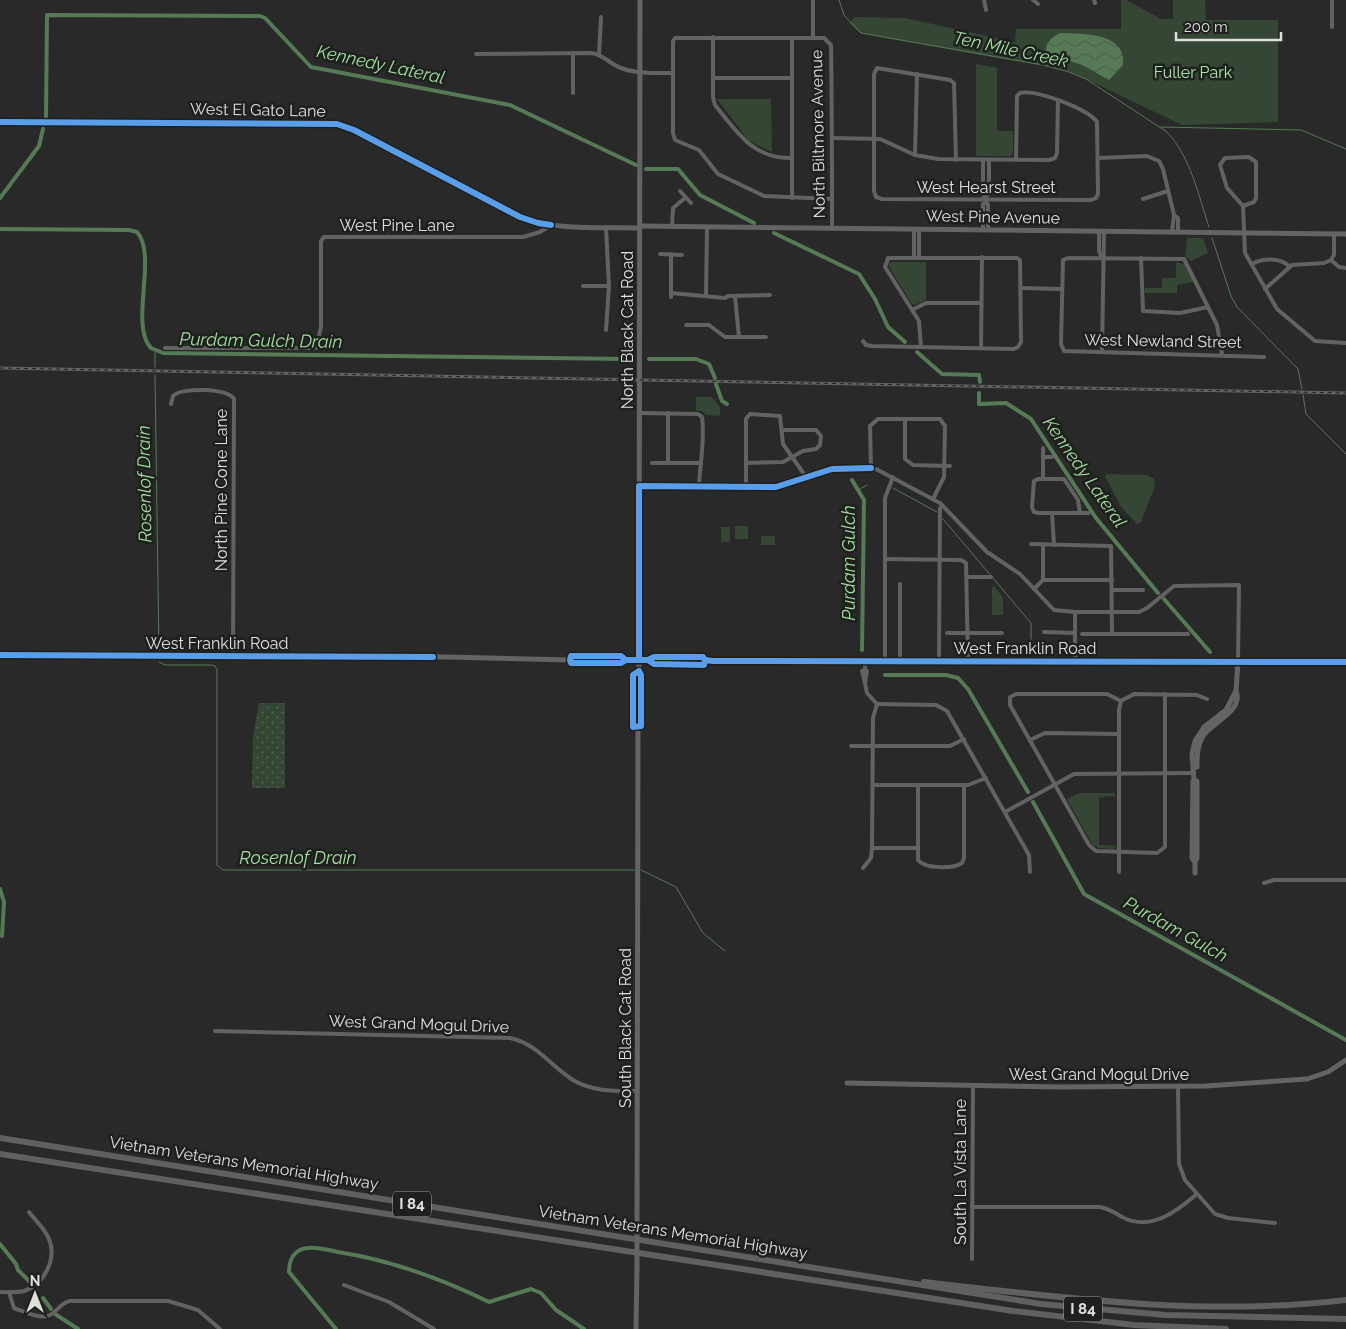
<svg xmlns="http://www.w3.org/2000/svg" width="1346" height="1329" viewBox="0 0 1346 1329" font-family="Raleway,sans-serif">
<style>
.grass{fill:url(#grass-dots)}
.park{fill:#354734}
.water{fill:url(#water-waves)}
.lines{fill:none;stroke-linecap:round;stroke-linejoin:round}
.stream{stroke:#577a56;stroke-width:1}
.canal{stroke:#577a56;stroke-width:4}
.street{stroke:#626262;stroke-width:4}
.secondary{stroke:#646464;stroke-width:5}
.highway{stroke:#5f605f;stroke-width:6}
.rail-casing{stroke:#636362;stroke-width:3}
.rail{stroke:#1e201e;stroke-width:1;stroke-dasharray:4;stroke-linecap:butt}
.secondary-bridge{stroke:#646464;stroke-width:5}
.cycleway-casing{stroke:#1e201e;stroke-width:9}
.cycleway{stroke:#5a9eea;stroke-width:6}
.labels{text-anchor:middle;dominant-baseline:central;stroke-width:5;stroke-linejoin:round;paint-order:stroke}
.shield{fill:#1e201e;stroke:#a4a6a4;stroke-width:1}
.shield-label{font-size:15px;font-weight:bold;fill:#dee0de}
.park-label{font-size:16px;fill:#a9e4a6;stroke:#1e201e}
.street-label{font-size:16px;fill:#dee0de;stroke:#1e201e}
.water-label{font-size:18px;font-style:italic;fill:#a4dfa1;stroke:#1e201e}
</style>
<defs>
<pattern id="grass-dots" width="8" height="8" patternUnits="userSpaceOnUse" patternTransform="scale(1.25)"><rect width="8" height="8" fill="#354734"/><path d="M2 2h.1M6 6h.1" fill="none" stroke="#526151" stroke-width="1.8" stroke-linecap="round"/></pattern>
<pattern id="water-waves" width="16" height="10" patternUnits="userSpaceOnUse" patternTransform="scale(1.25)"><rect width="16" height="10" fill="#577a56"/><path d="M0 5q4-4 8 0t8 0" fill="none" stroke="#4e614d"/></pattern>
</defs>
<rect width="100%" height="100%" fill="#282928"/>
<polygon class="grass" points="259,703 285,703 285,788 252,788 253,737"/>
<g class="park">
<polygon points="1121,0 1126,0 1161,19 1173,19 1173,0 1205,0 1206,20 1278,20 1278,122 1182,125 1067,70 885,38 860,33 849,23 855,17 905,18 1015,42 1016,29 1121,29"/>
<polygon points="976,64 997,68 997,131 1013,131 1013,153 1010,156 976,156"/>
<polygon points="717,99 771,99 772,152 749,141"/>
<polygon points="1187,238 1203,238 1208,253 1191,261 1185,256"/>
<polygon points="893,262 926,262 926,300 915,305 912,304 889,267 889,263"/>
<polygon points="1176,262 1184,264 1193,282 1177,285 1177,293 1145,293 1145,288 1162,288 1162,278 1176,278"/>
<polygon points="696,397 712,397 720,407 720,416 706,415 704,412 696,410"/>
<polygon points="1107,474 1147,475 1154,479 1155,486 1141,522 1137,524 1121,507 1105,476"/>
<rect x="735" y="526" width="13" height="13"/>
<rect x="721" y="527" width="9" height="15"/>
<rect x="761" y="536" width="14" height="9"/>
<polygon points="992,587 995,587 1003,598 1003,615 992,615"/>
<polygon points="1079,793 1115,793 1115,796 1099,797 1099,845 1116,846 1114,849 1099,848 1092,844 1067,799"/>
</g>
<path class="water" d="M1061,33C1082,34 1127,32 1123,65L1109,80L1080,64L1046,54C1044,44 1052,36 1061,33Z"/>
<g class="lines">
<g class="stream">
<path d="M839,0L844,15L861,33L1043,65L1069,72L1086,79L1167,132C1191,158 1198,194 1209,227"/>
<polyline points="1161,127 1301,130 1346,149"/>
<polyline points="1212,238 1231,296 1237,307 1298,369 1302,389"/>
<polyline points="155,351 155,367"/>
<polyline points="155,375 159,652"/>
<polyline points="1303,395 1306,414 1346,454"/>
<polyline points="893,488 937,512"/>
<polyline points="858,490 867,485"/>
<polyline points="943,519 1031,623 1031,650"/>
<polyline points="159,662 165,665 211,665 215,666 217,670 217,865 223,870 635,870"/>
<polyline points="641,870 676,887 703,933 725,951"/>
</g>
<g class="canal">
<polyline points="46,117 47,15 260,16 265,18 311,67 510,105 636,165"/>
<polyline points="646,169 678,169 700,195 754,223"/>
<polyline points="0,198 39,146 43,129"/>
<path d="M0,229L129,230L137,232C158,255 129,325 151,348L163,353L628,359"/>
<polyline points="774,233 859,274 875,299 888,327 905,342"/>
<polyline points="917,352 942,374 979,375 980,382"/>
<polyline points="649,359 696,359 709,364 715,378"/>
<polyline points="716,384 722,401 727,404"/>
<polyline points="979,393 979,404 1006,403 1031,419 1096,518 1158,593"/>
<polyline points="852,480 864,500 862,650"/>
<polyline points="1164,599 1210,652"/>
<polyline points="885,675 946,675 958,678 968,689 1028,792"/>
<polyline points="1033,802 1084,894 1346,1040"/>
<polyline points="0,889 4,902 2,936"/>
<polyline points="0,1244 16,1264 18,1270 32,1284"/>
<polyline points="43,1298 51,1309"/>
<polyline points="55,1314 78,1329"/>
<path d="M336,1329L289,1272C289,1260 294,1249 308,1248C317,1247 329,1250 338,1252C390,1260 442,1279 489,1302L531,1289L541,1293L556,1310L584,1329"/>
</g>
<g class="street">
<polyline points="984,0 986,10"/>
<polyline points="1033,0 1038,4"/>
<polyline points="1094,0 1095,3"/>
<polyline points="1332,27 1332,0"/>
<path d="M713,37V97L715,105C737,132 753,159 792,158"/>
<polyline points="813,38 813,0"/>
<polyline points="573,53 573,93"/>
<path d="M476,54L592,53C604,55 610,64 621,68C637,74 655,73 673,73"/>
<polyline points="599,54 601,17"/>
<polyline points="713,78 792,78"/>
<polyline points="832,138 880,139 915,155 938,159 1049,160 1055,158 1057,153 1058,100"/>
<polyline points="915,155 917,74"/>
<polyline points="1098,158 1147,156 1159,161 1163,169 1174,215"/>
<path d="M956,160L954,83L950,80L877,68L874,74V191L876,197L882,199L1091,200L1096,198L1098,194L1097,122C1088,109 1036,89 1020,93L1017,96L1016,160"/>
<polyline points="983,160 983,194 988,205 988,230"/>
<polyline points="680,191 691,203"/>
<polyline points="986,196 989,194 989,160"/>
<polyline points="792,198 792,38"/>
<polyline points="1143,199 1168,191"/>
<polyline points="1243,206 1254,202 1256,198 1256,162 1249,157 1225,158 1220,165 1227,188 1243,206 1245,253 1277,309 1315,341 1346,343"/>
<polyline points="672,226 673,208 685,198"/>
<polyline points="606,228 609,286 606,330"/>
<path d="M832,228C832,167 832,106 831,45L824,38H675L673,41V133L675,140L699,150L718,174L764,196L832,199"/>
<polyline points="983,230 983,204 986,203"/>
<polyline points="1099,231 1099,251 1102,258"/>
<polyline points="1172,232 1174,215 1178,218 1178,232"/>
<polyline points="660,254 682,255"/>
<polyline points="671,254 671,297"/>
<polyline points="914,257 914,229"/>
<polyline points="919,257 919,229"/>
<polyline points="1141,258 1143,311 1180,313 1208,307"/>
<polyline points="1331,260 1334,255 1334,234"/>
<polyline points="1331,260 1339,267 1346,268"/>
<path d="M1252,264C1262,258 1281,257 1290,267"/>
<polyline points="583,286 609,286"/>
<polyline points="1021,288 1061,289"/>
<polyline points="1265,289 1292,265 1324,263 1331,260"/>
<polyline points="671,293 725,298 728,296 770,295"/>
<polyline points="706,296 707,227"/>
<polyline points="735,296 739,337"/>
<polyline points="912,310 926,303 981,303"/>
<polyline points="686,325 709,325 725,337 766,337"/>
<polyline points="863,341 866,345 872,346 1014,349 1018,347 1021,342 1020,260 1017,258 888,258 885,267 919,321 921,347"/>
<polyline points="165,348 316,348 321,327 321,241 324,237 523,237 540,232 551,225"/>
<polyline points="981,348 982,257"/>
<polyline points="1102,352 1104,231"/>
<polyline points="1222,354 1217,325 1184,259 1068,258 1063,260 1061,344 1064,351 1264,357"/>
<path d="M171,404L173,396C181,387 229,388 234,399L233,657"/>
<path d="M639,413L698,414L702,417C705,441 700,463 699,486"/>
<polyline points="905,419 905,459 913,465 950,466"/>
<polyline points="1043,457 1052,457"/>
<polyline points="652,463 701,463"/>
<polyline points="668,463 668,413"/>
<polyline points="746,463 783,462 803,451 816,449 820,445 821,436 816,430 782,430"/>
<polyline points="871,468 870,426 878,419 940,419 945,426 944,477 933,499"/>
<polyline points="1043,479 1043,448"/>
<polyline points="639,486 776,487 832,469 876,469 940,503 987,552 1020,574 1054,610 1075,612 1139,612 1147,608 1174,586 1239,585 1238,662"/>
<polyline points="746,486 746,419 750,414 780,416 783,444 806,477"/>
<polyline points="1052,513 1054,545"/>
<polyline points="1080,513 1078,500 1064,479 1038,479 1034,481 1032,507 1034,512 1038,513 1089,513"/>
<polyline points="1031,544 1111,546 1112,634"/>
<polyline points="885,559 961,560 966,563 968,661"/>
<polyline points="968,577 991,577"/>
<polyline points="1043,580 1112,580"/>
<polyline points="900,584 900,661"/>
<polyline points="1034,589 1043,580 1043,544"/>
<polyline points="1112,590 1143,590"/>
<polyline points="1044,632 1075,633"/>
<polyline points="947,633 1002,633"/>
<polyline points="1082,634 1188,634"/>
<polyline points="885,661 885,498 893,477"/>
<polyline points="939,661 940,508"/>
<polyline points="1075,661 1075,612"/>
<polyline points="865,670 867,671 865,683 862,671 865,670 865,661"/>
<polyline points="1165,694 1165,847 1157,853 1096,851 1089,845 1010,705 1010,697 1016,694 1107,694 1121,701 1134,694 1197,695 1207,699"/>
<polyline points="877,704 936,705 947,711 1029,855 1030,872"/>
<polyline points="1030,740 1045,733 1119,734"/>
<polyline points="851,746 950,746 964,739"/>
<polyline points="873,785 968,785 986,778"/>
<path d="M918,785V860C925,869 953,869 962,863L964,858V785"/>
<polyline points="1005,812 1074,774 1194,773"/>
<polyline points="872,848 917,848"/>
<polyline points="863,868 871,858 872,848 873,718 877,704 867,693 865,683"/>
<polyline points="1119,872 1119,710 1121,701"/>
<polyline points="1264,883 1274,880 1346,880"/>
<path d="M215,1031L510,1038C538,1044 550,1066 573,1080C593,1092 615,1091 637,1091"/>
<polyline points="1178,1086 1179,1164 1185,1180 1215,1214 1228,1218 1275,1223"/>
<path d="M972,1207H1100C1110,1209 1115,1213 1124,1218C1152,1231 1177,1211 1197,1194"/>
<polyline points="972,1259 973,1085"/>
<polyline points="344,1285 389,1302 434,1329"/>
<path d="M0,1292C8,1292 16,1293 24,1291C45,1284 58,1257 48,1237C44,1228 35,1220 29,1212"/>
<path d="M9,1292L14,1308C23,1311 40,1320 50,1315C58,1311 60,1303 70,1301H168L198,1310L220,1329"/>
</g>
<g class="secondary">
<path d="M0,122L337,124L354,130L520,217C557,231 600,227 640,228"/>
<polyline points="640,226 1346,234"/>
<polyline points="0,655 448,657 570,660"/>
<polyline points="626,660 621,656 571,656 570,660 571,663 621,663 626,660 648,660"/>
<polyline points="705,660 704,665 654,664 648,660 654,657 703,657 705,660 713,661 1346,662"/>
<polyline points="639,671 633,675 633,727 641,726 641,675 639,671 640,0"/>
<polyline points="1236,691 1238,662"/>
<path d="M1194,768L1197,767C1197,756 1197,746 1203,736C1212,722 1244,711 1236,691L1226,710L1204,727L1195,741L1192,754L1194,780L1193,781L1192,858L1195,862L1197,858V781L1194,780"/>
<polyline points="1195,873 1195,862"/>
<polyline points="847,1083 1058,1087 1206,1086 1307,1079 1328,1072 1346,1060"/>
<polyline points="637,1228 638,728"/>
<polyline points="636,1329 637,1266"/>
</g>
<g class="highway">
<polyline points="0,1138 1041,1304 1166,1315 1346,1319"/>
<polyline points="0,1154 1013,1311 1134,1325 1226,1329"/>
<path d="M924,1282C1065,1298 1204,1317 1346,1300"/>
</g>
<g class="rail-casing">
<polyline id="rail" points="0,368 1346,393"/>
</g>
<use href="#rail" class="rail"/>
<polyline class="secondary-bridge" points="637,1266 637,1228"/>
<g class="cycleway-casing">
<g id="cycleway">
<polyline points="0,122 337,124 354,130 520,217 538,223 551,225"/>
<polyline points="0,655 433,657"/>
<polyline points="626,660 621,656 571,656 570,660 571,663 621,663 626,660 646,660"/>
<polyline points="639,660 639,486 776,487 832,469 871,468"/>
<polyline points="705,660 704,665 654,664 648,660 654,657 703,657 705,660 713,661 1346,662"/>
<polygon points="639,671 641,675 641,726 633,727 633,675"/>
</g>
</g>
<use href="#cycleway" class="cycleway"/>
</g>
<g class="labels">
<g class="shield">
<rect x="393" y="1191.5" width="38" height="25" rx="4"/>
<rect x="1064" y="1296.5" width="38" height="25" rx="4"/>
</g>
<g class="shield-label">
<text x="412" y="1204">I 84</text>
<text x="1083" y="1309">I 84</text>
</g>
<g class="park-label">
<text x="1193" y="72">Fuller Park</text>
</g>
<g class="street-label">
<text transform="translate(258 110) rotate(1)">West El Gato Lane</text>
<text transform="translate(818 134) rotate(-91)">North Biltmore Avenue</text>
<text x="986" y="187">West Hearst Street</text>
<text transform="translate(993 217) rotate(1)">West Pine Avenue</text>
<text x="397" y="225">West Pine Lane</text>
<text transform="translate(627 330) rotate(-90)">North Black Cat Road</text>
<text transform="translate(1163 341) rotate(1)">West Newland Street</text>
<text transform="translate(221 490) rotate(-90)">North Pine Cone Lane</text>
<text x="217" y="643">West Franklin Road</text>
<text x="1025" y="648">West Franklin Road</text>
<text transform="translate(419 1024) rotate(2)">West Grand Mogul Drive</text>
<text transform="translate(625 1028) rotate(-90)">South Black Cat Road</text>
<text x="1099" y="1074">West Grand Mogul Drive</text>
<text transform="translate(244 1163) rotate(9)">Vietnam Veterans Memorial Highway</text>
<text transform="translate(960 1172) rotate(-90)">South La Vista Lane</text>
<text transform="translate(673 1232) rotate(9)">Vietnam Veterans Memorial Highway</text>
</g>
<g class="water-label">
<text transform="translate(1011 49) rotate(12)">Ten Mile Creek</text>
<text transform="translate(381 64) rotate(12)">Kennedy Lateral</text>
<text transform="translate(261 340) rotate(1)">Purdam Gulch Drain</text>
<text transform="translate(1085 472) rotate(55)">Kennedy Lateral</text>
<text transform="translate(144 484) rotate(-91)">Rosenlof Drain</text>
<text transform="translate(848 563) rotate(-90)">Purdam Gulch</text>
<text x="298" y="857">Rosenlof Drain</text>
<text transform="translate(1176 929) rotate(29)">Purdam Gulch</text>
</g>
</g>
<g transform="translate(35 1294)" stroke="#1e201e" stroke-width="4" paint-order="stroke">
<path d="M0-4L9 19L0 12L-9 19Z" fill="#dee0de"/>
<text y="-8" font-size="14" font-weight="bold" text-anchor="middle" fill="#dee0de">N</text>
</g>
<path d="M1176 32v8h105v-8" fill="none" stroke="#dee0de" stroke-width="2.5"/>
<text x="1184" y="32" font-size="15" fill="#dee0de" stroke="#1e201e" stroke-width="4" paint-order="stroke">200 m</text>
</svg>
